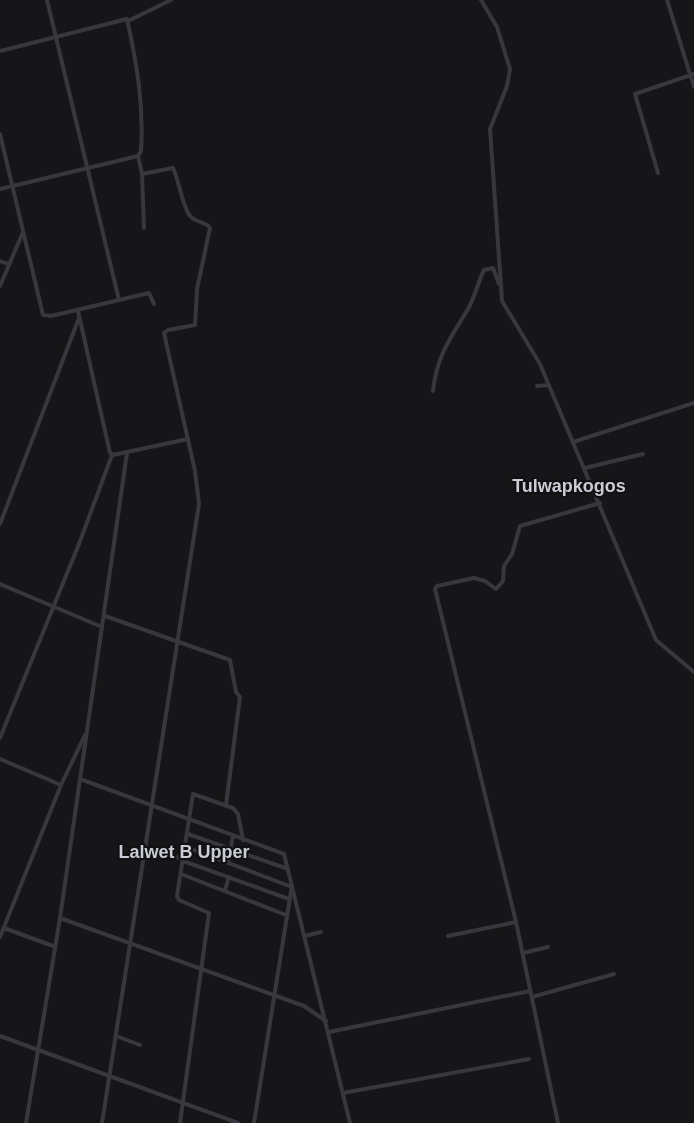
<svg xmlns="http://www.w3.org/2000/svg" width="694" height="1123" viewBox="0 0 694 1123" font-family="Helvetica,sans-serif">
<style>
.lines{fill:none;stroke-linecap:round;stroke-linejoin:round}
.minor{stroke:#37383d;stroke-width:4}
.labels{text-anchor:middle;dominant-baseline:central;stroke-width:4.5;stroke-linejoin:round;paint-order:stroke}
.quarter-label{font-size:18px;font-weight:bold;fill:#c9ccd4;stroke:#111113}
</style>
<rect width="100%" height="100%" fill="#161618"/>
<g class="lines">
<g class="minor">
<polyline points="47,0 119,300"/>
<polyline points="481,0 497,27 510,69 507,86 490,129 502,301 540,364 656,640 694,672"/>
<polyline points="667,0 694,87"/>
<polyline points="128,21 171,0"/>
<path d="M0,51L127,19C137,64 144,106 141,151L138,156L142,174"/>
<polyline points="0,134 43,315 51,316 149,293 154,304"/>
<polyline points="658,173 635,94 694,74"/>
<polyline points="0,189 138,156"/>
<polyline points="0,261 8,264"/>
<polyline points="0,286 23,232"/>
<polyline points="78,311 110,453 113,455 188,439"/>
<polyline points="537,386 549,385"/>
<path d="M433,391C437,355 450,339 468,309C475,297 478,282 484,270L493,268L499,284"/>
<polyline points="573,442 694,403"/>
<polyline points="585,468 643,454"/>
<polyline points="0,524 79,318"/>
<polyline points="0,584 102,627"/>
<polyline points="105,616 230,660 236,692 240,697 226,805"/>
<polyline points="0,738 79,544 112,455"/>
<polyline points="0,759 61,785"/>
<polyline points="80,779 284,854 350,1123"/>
<polyline points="188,834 288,869"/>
<polyline points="146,847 183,859"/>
<polyline points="186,847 292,887"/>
<polyline points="183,861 289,899"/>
<polyline points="228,863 233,836"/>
<polyline points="181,874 286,915"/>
<polyline points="225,890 229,877"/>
<polyline points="60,918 304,1006 326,1021"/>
<polyline points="4,928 53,946"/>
<polyline points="305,936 321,932"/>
<polyline points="448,936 516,922"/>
<polyline points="0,937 61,785 85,735"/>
<polyline points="523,953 548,947"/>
<polyline points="532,997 614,974"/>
<polyline points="329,1032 530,991"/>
<polyline points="0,1036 238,1123"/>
<polyline points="116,1036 140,1045"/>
<polyline points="343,1093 529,1059"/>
<polyline points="26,1123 60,918 127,453"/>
<path d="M102,1123L199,504L195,471L164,333L168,330L195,325L197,289L210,228C205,221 196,223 190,216C181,203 180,183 173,168L142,174L144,228"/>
<polyline points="180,1123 209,913 179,900 177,896 193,794 233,808 238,814 243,840"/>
<polyline points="254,1123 292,885"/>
<polyline points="558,1123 516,922 435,589 437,586 474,578 485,581 496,589 503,581 504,566 512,554 520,526 600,503"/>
</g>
</g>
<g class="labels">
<g class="quarter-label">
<text x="569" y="486">Tulwapkogos</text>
<text x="184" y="852">Lalwet B Upper</text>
</g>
</g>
</svg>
